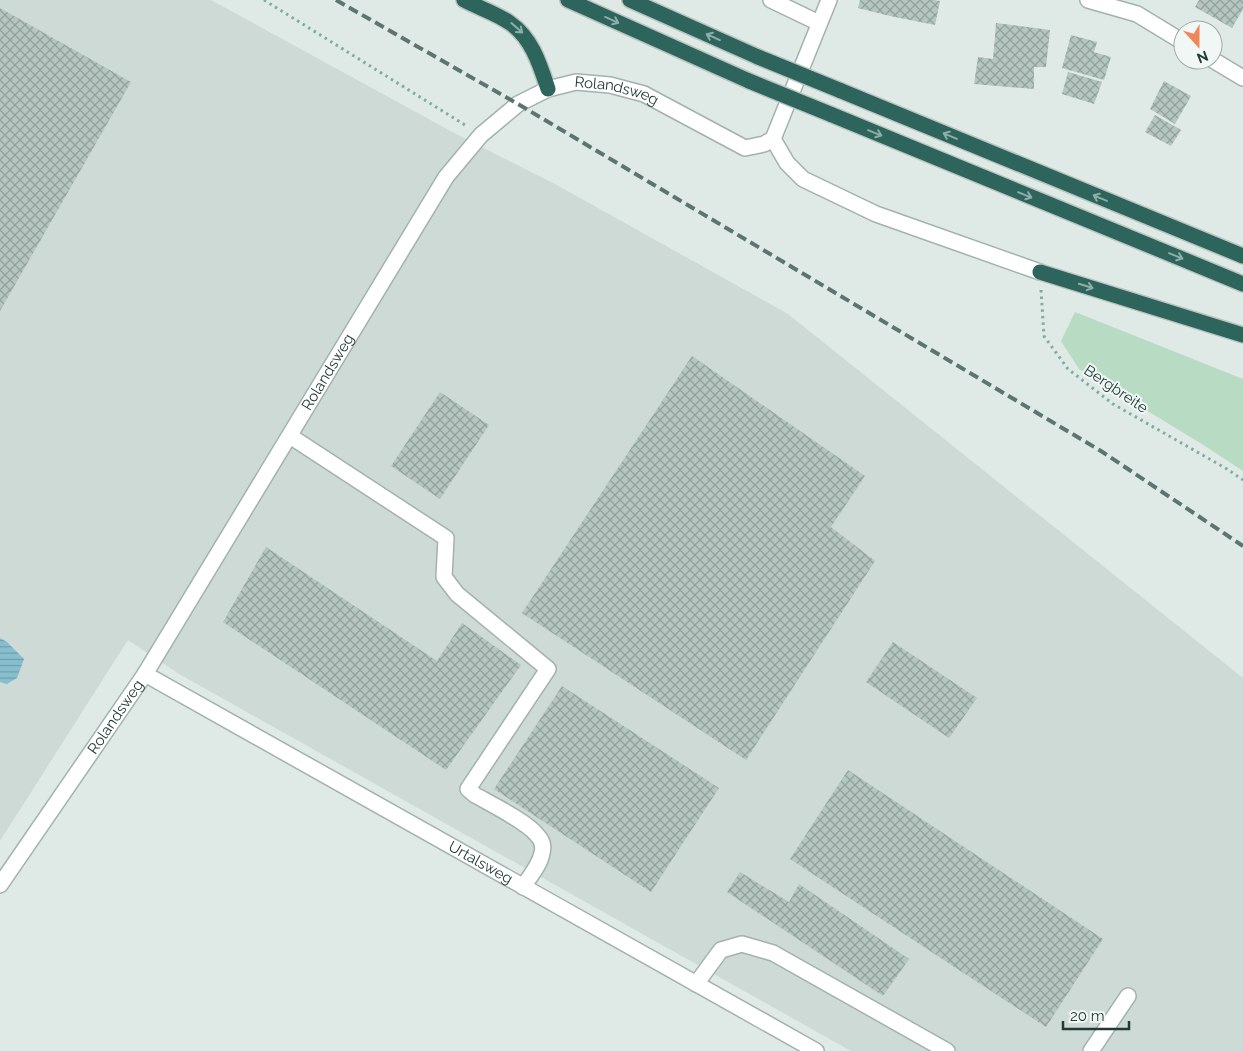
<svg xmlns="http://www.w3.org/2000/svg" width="1243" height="1051" viewBox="0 0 1243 1051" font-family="Raleway,sans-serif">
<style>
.built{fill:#cedad5}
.garden{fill:#b8dbc4}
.water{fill:url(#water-rules)}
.building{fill:url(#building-cross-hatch)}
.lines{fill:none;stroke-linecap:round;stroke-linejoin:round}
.minor-casing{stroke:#a2b2ad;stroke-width:18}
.highway-casing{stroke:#bcc4c2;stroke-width:18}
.path{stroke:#80ada2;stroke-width:3;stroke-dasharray:2.5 4;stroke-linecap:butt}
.minor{stroke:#fff;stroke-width:15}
.highway{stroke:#2d655d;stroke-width:15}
.rail{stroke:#5b7670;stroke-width:4;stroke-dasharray:10 5;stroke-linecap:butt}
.highway-bridge-casing{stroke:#bcc4c2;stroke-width:18;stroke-linecap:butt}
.highway-bridge{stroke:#2d655d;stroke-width:15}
.oneway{stroke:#8eaea8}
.labels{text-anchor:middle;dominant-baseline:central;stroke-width:4;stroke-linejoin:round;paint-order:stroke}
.street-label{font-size:15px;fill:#213a35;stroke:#f0f7f4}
</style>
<defs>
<pattern id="water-rules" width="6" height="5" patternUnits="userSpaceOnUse" patternTransform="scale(1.25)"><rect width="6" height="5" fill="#88bfcf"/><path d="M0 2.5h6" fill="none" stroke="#6f9ca9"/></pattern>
<pattern id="building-cross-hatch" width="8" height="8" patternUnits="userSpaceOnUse" patternTransform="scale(1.25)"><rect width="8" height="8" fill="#b5c5bf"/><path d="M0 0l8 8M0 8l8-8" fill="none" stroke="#93a19c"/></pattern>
</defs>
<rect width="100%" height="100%" fill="#dfeae6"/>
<polygon class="built" points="0,0 211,0 456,134 555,184 788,314 1243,678 1243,1051 851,1051 179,674 128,640 0,841"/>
<polygon class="garden" points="1075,312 1243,379 1243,471 1205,446 1079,369 1061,341"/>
<polygon class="water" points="0,638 7,642 24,659 17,678 7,684 0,682"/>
<g class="building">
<polygon points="860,0 934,0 940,1 935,25 890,16 858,8"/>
<polygon points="1199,0 1243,0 1243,9 1232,28 1195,7"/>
<polygon points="0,8 131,82 0,311"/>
<polygon points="996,23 1050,30 1046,67 1034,67 1034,89 974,84 978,57 993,59"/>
<polygon points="1071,35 1097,42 1094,52 1111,57 1104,80 1062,68"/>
<polygon points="1068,72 1102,82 1094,104 1062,94"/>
<polygon points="1164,81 1191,96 1175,124 1150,109"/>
<polygon points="1155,115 1181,130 1171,146 1145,132"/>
<polygon points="692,356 865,476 831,527 875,561 746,760 522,613"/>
<polygon points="440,392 489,425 440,499 391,466"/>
<polygon points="266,547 437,661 462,623 521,665 446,770 223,622"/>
<polygon points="893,642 977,698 949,738 866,682"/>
<polygon points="562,686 719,788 651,892 494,789"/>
<polygon points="848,770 1103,939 1046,1027 790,859"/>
<polygon points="740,872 789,902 799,884 909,959 883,996 727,892"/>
</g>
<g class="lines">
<g class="minor-casing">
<g id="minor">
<polyline points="771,0 819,23"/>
<polyline points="1088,0 1137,14 1183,42"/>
<polyline points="1213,60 1243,78"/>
<polyline points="773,139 829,0"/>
<path d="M290,436L446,538L444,577L457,594L548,669L468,789L475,795C491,804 527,822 537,835C542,840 544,846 542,853C540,865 530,876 523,887"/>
<path id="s1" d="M145,674L816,1051"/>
<path id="s2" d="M0,885L145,674L446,177L481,135L518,104L548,89L576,82L610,85L644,94L745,148L764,144L773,139L787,163L803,179L876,214L1040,272"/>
<polyline points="696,984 721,950 742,944 773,953 947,1051"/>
<polyline points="1091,1051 1128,996"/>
</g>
</g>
<g class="highway-casing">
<g id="highway">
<path d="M464,0C479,8 496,13 510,23C532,38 540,65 548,89"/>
<polyline points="568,0 749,81"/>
<polyline points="630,0 758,57"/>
<polyline points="839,90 1243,256"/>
<polyline points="830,114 1243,284"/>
<polyline points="1040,272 1243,335"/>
</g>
</g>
<g class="path">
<polyline points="264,0 465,125"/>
<polyline points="1041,290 1044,336 1068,369 1113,404 1227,469 1243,480"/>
</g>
<use href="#minor" class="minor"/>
<use href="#highway" class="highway"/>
<polyline class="rail" points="336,0 518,104 1101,451 1243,546"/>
<g class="highway-bridge-casing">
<g id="highway-bridge">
<polyline points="758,57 839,90"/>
<polyline points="749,81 830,114"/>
</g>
</g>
<use href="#highway-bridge" class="highway-bridge"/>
</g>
<defs><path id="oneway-shaft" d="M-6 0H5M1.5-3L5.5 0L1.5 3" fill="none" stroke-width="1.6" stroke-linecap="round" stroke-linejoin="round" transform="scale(1.25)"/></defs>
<g class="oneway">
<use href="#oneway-shaft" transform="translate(612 20) rotate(24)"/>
<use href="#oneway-shaft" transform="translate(517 28) rotate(41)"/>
<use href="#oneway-shaft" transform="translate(713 37) rotate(-156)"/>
<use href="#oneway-shaft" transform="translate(875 133) rotate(22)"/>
<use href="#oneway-shaft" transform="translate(950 136) rotate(-157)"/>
<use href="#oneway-shaft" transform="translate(1025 195) rotate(22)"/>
<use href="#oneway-shaft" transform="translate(1100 198) rotate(-157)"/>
<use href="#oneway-shaft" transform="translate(1176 256) rotate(22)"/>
<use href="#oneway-shaft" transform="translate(1086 286) rotate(17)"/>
</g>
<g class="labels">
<g class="street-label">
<text stroke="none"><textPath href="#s2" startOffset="1044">Rolandsweg</textPath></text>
<text stroke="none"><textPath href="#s2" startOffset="609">Rolandsweg</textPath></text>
<text transform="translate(1116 389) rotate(34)">Bergbreite</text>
<text stroke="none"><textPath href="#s2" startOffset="204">Rolandsweg</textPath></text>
<text stroke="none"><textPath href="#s1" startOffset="385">Urtalsweg</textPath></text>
</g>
</g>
<g transform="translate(1198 45) rotate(159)"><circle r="24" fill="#f0f7f4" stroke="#9daba8"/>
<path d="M0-4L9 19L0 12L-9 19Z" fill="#ef8759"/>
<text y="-8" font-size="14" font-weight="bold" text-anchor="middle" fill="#213a35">N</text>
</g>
<path d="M1063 1021v8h66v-8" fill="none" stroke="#213a35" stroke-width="2.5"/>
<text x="1070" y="1021" font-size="15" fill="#213a35" stroke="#f0f7f4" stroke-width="4" paint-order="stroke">20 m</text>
</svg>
